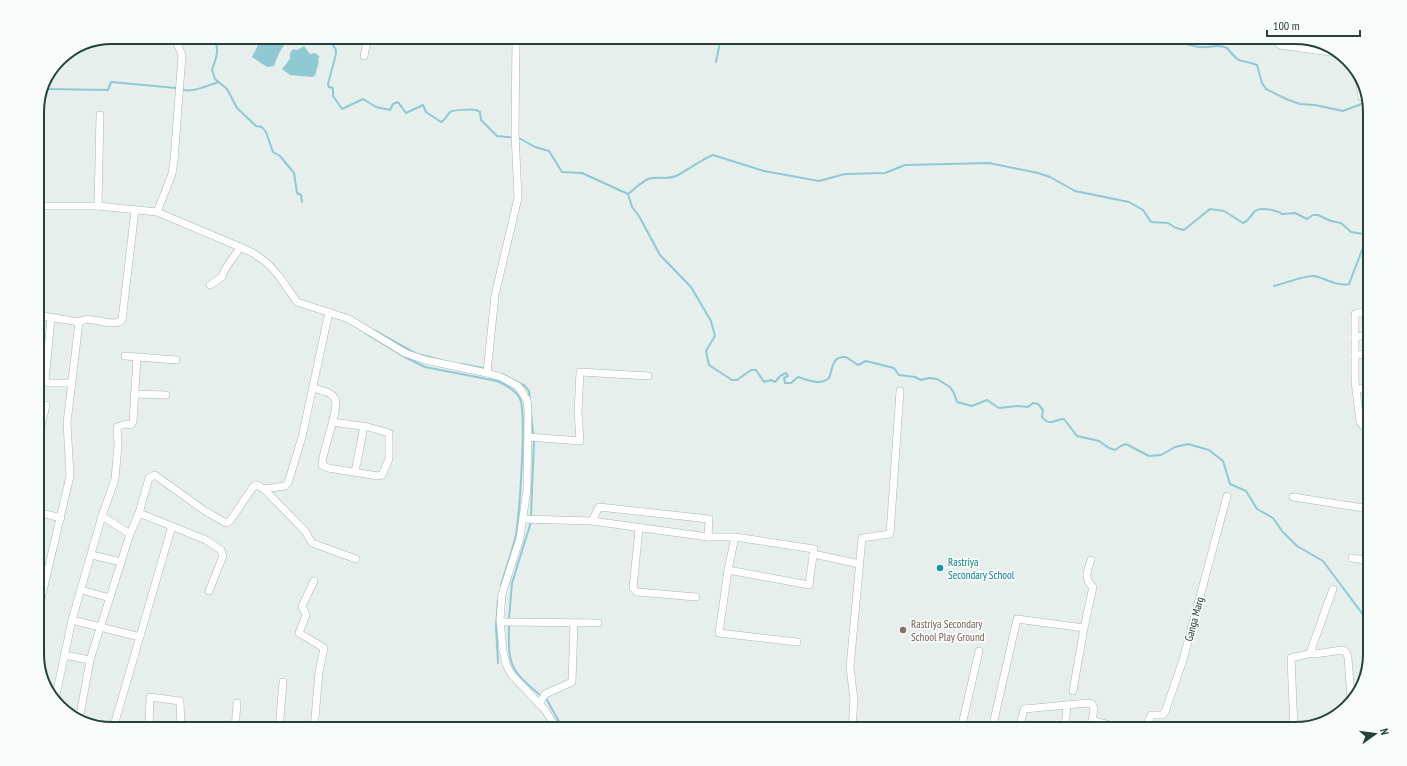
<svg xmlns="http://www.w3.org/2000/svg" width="1407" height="766" viewBox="0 0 1407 766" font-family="'PT Sans Narrow',sans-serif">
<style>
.water{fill:#8ec9d4}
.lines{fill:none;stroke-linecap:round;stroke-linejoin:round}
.stream{stroke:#8ec9d4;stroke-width:2}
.minor-casing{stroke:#a8b8b2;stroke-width:8}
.minor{stroke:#fff;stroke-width:7}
.culture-dot{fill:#0f9aa8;stroke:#f7fbf9;stroke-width:1.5}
.education-dot{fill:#8d6e63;stroke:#f7fbf9;stroke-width:1.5}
.labels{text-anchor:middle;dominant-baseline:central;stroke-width:3.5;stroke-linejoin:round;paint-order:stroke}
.culture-label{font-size:11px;fill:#0d838f;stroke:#f7fbf9;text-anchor:start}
.street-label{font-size:11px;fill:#24423a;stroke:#f7fbf9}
.education-label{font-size:11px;fill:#785e54;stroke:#f7fbf9;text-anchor:start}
.rim{fill:none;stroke:#24423a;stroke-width:2}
</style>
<rect width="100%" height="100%" fill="#e6efeb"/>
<g class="water">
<path d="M262,37H294C283,42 278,55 274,66L267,67L252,57Z"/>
<polygon points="304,46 310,54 315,53 320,57 318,59 319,61 315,76 312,77 290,75 282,69 290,59 290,53 293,49 297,50"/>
</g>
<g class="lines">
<g class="stream">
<path d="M206,37L209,40L215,41C220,50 215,61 212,70L215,79L227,89L237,108L256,126L262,127L266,132L273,152L280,156L294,173L297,193L301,195L302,202"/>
<path d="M328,37L336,50V54L328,84L329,87L333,88V96L342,109L363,99L376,107L390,110L393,104L398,102L406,113L423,105L426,112L441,122C446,120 446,116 450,112C452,110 472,109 476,110L480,112L481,120L497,136L519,138L535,147L549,151L562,172L582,173L628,194L632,207L639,216L660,255L691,287L711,321L715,336L706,351L709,365L732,380H737L751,370H756L764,382L771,380L775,382L780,376L786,373L788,376L784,378L785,383H791L798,377C809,380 819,386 829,378C833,369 831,356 846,357L858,365L866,361L894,368L899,375L915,377L921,380L929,378L937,379L950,387L954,393L957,402L972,406L987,400L999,408L1017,406L1028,407L1033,403L1038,404L1043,410L1042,417C1050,427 1055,419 1064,419L1077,436L1099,441L1109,448L1115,450L1121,446L1126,444L1149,456L1161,455L1175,447L1188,444L1209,450L1223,461L1230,484L1246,491L1257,509L1273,518L1282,531L1297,546L1323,561L1370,624"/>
<path d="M1173,37C1179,43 1197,48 1205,47C1213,47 1219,44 1227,48C1242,66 1238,58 1257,65L1262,83L1266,89L1286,99L1300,104L1315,105L1343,111L1364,103L1370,120"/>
<polyline points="716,62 721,37"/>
<polyline points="45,89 108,90 111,82 176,88"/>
<path d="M182,90C196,92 205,86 219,82"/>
<path d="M628,194C634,190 641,182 648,179C657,176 667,180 676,176C684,172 706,157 713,155L764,171L819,181L845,174L885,173L905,165L989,163L1038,173L1050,177L1075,191L1129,202L1143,210L1151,222L1168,223L1176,228L1184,230L1210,209L1224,211L1243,223C1249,221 1251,215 1255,211C1261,207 1277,210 1282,214L1295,213L1307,219L1313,215H1318L1331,221L1341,223L1351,232L1370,235"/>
<path d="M1274,286C1283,284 1305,275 1314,276C1325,278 1338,287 1349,284L1364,245L1370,238"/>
<polyline points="374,330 417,354 441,360"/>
<path d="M365,333L403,356L425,367L497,381C506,385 516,390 520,399C527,414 519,516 516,535C512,552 506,568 501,585"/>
<polyline points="461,364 483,368"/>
<polyline points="502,374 525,386 529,391 533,433"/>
<polyline points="531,516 534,440"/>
<polyline points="498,601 496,626 498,663"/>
<polyline points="509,619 512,583 531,522"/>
<path d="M509,625C508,665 510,670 540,695"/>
<polyline points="546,698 563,729"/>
</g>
<g class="minor-casing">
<g id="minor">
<polyline points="1278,37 1277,42 1280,45 1337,53"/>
<polyline points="364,56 368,37"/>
<polyline points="1358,73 1362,97"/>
<polyline points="37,206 98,206 157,212 240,247 253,253 267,263 279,276 297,302 349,319 405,353 425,360 487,373 501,377 518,386 527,400 528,410 527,489 520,538 502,594 500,620 503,650 506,664 511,674 545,710 557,729"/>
<polyline points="98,206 100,115"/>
<polyline points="157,212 172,174 174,161 182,55 177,43 172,37"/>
<path d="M210,285L222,277C224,267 235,257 240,247"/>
<polyline points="1370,310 1355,314 1355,381 1360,422 1363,426 1370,425"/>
<polyline points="37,315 79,322 67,423 70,476 37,616"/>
<polyline points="51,318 45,381 49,383 71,383"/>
<path d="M79,322C91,314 111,329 122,320L135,210"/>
<polyline points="1355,337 1370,335"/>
<polyline points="1355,355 1370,354"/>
<polyline points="125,356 176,360"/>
<polyline points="487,373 495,295 518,198 515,133 516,37"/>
<path d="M313,388C320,390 332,392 335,399C340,408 322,451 322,465L328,468L378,476L382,475L389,459V433L368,427L332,422"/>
<polyline points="1357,389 1370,387"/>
<polyline points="134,394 166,395"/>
<polyline points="528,437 580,441 578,412 580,372 648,376"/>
<polyline points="37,443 46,405"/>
<polyline points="355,472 364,426"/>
<polyline points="264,489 305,531 312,543 356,559"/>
<polyline points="1293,497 1370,509"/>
<polyline points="37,512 61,518"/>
<polyline points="139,513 206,540 221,550 223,556 209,591"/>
<polyline points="102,516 130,534"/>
<polyline points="523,519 592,521 599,507 709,519 708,537 592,521"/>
<polyline points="639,529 633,588 637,592 696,597"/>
<polyline points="708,537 735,537 814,549 809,585 728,570 735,537"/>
<polyline points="813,554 860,564"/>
<polyline points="92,555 121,562"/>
<polyline points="1352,558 1370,561"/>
<polyline points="1368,561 1370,550"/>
<polyline points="728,570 719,633 797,642"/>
<polyline points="314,581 302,606 306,615 299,633 324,648 319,672 314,729"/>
<polyline points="1333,589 1311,650 1315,654 1342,650 1346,652 1348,657 1351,699"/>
<polyline points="81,590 110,598"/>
<polyline points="72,620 140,637"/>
<polyline points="501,622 598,623"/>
<path d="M1084,628L1093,587C1083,579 1088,569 1091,560"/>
<polyline points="64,655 90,660"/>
<polyline points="55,700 72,620 102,516 115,479 118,445 117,427 126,424 131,425 133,422 137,358"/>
<polyline points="539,704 545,694 572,682 574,623"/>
<polyline points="69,712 80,714"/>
<polyline points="1092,720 1124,729"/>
<polyline points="79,721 90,660 130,534 139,513 149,478 155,475 205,511 226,523 230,521 253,487 257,485 264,489 285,486 288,483 302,437 329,312"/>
<polyline points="113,729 172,526"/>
<polyline points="149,729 150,697 180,701 181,729"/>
<polyline points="235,729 237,703"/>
<polyline points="279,729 283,682"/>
<polyline points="852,729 854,700 850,667 862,538 890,534 900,391"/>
<polyline points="961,729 979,651"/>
<polyline points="992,729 1017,619 1084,628 1073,691"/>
<polyline points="1019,729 1024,709 1088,703 1092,704 1094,708 1091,729"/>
<polyline points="1065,729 1067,705"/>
<polyline points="1145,729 1151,715 1162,715 1165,712 1183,660 1227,496"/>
<polyline points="1294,729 1291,658 1312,653"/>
</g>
</g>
<use href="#minor" class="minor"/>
</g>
<circle class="culture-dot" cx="940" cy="568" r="4"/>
<circle class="education-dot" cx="903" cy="630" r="4"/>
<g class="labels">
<g class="culture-label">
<text x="948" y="562">Rastriya<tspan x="948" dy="13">Secondary School</tspan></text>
</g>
<g class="street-label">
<text transform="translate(1194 619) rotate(-75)">Ganga Marg</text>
</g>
<g class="education-label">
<text x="911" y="624">Rastriya Secondary<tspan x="911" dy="13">School Play Ground</tspan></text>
</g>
</g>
<path d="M0 0H1407V766H0ZM112 44H1295A68 68 0 0 1 1363 112V654A68 68 0 0 1 1295 722H112A68 68 0 0 1 44 654V112A68 68 0 0 1 112 44Z" fill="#f7fbf9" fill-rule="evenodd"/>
<path class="rim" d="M112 44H1295A68 68 0 0 1 1363 112V654A68 68 0 0 1 1295 722H112A68 68 0 0 1 44 654V112A68 68 0 0 1 112 44Z"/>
<g transform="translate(1375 734) rotate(76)" stroke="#f7fbf9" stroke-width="3" paint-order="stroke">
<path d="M0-3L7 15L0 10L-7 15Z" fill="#24423a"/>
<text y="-6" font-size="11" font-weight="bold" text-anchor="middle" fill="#24423a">N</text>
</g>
<path d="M1267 30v6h93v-6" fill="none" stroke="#24423a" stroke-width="2"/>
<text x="1273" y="30" font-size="12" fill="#24423a" stroke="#f7fbf9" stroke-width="3" paint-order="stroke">100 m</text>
</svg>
